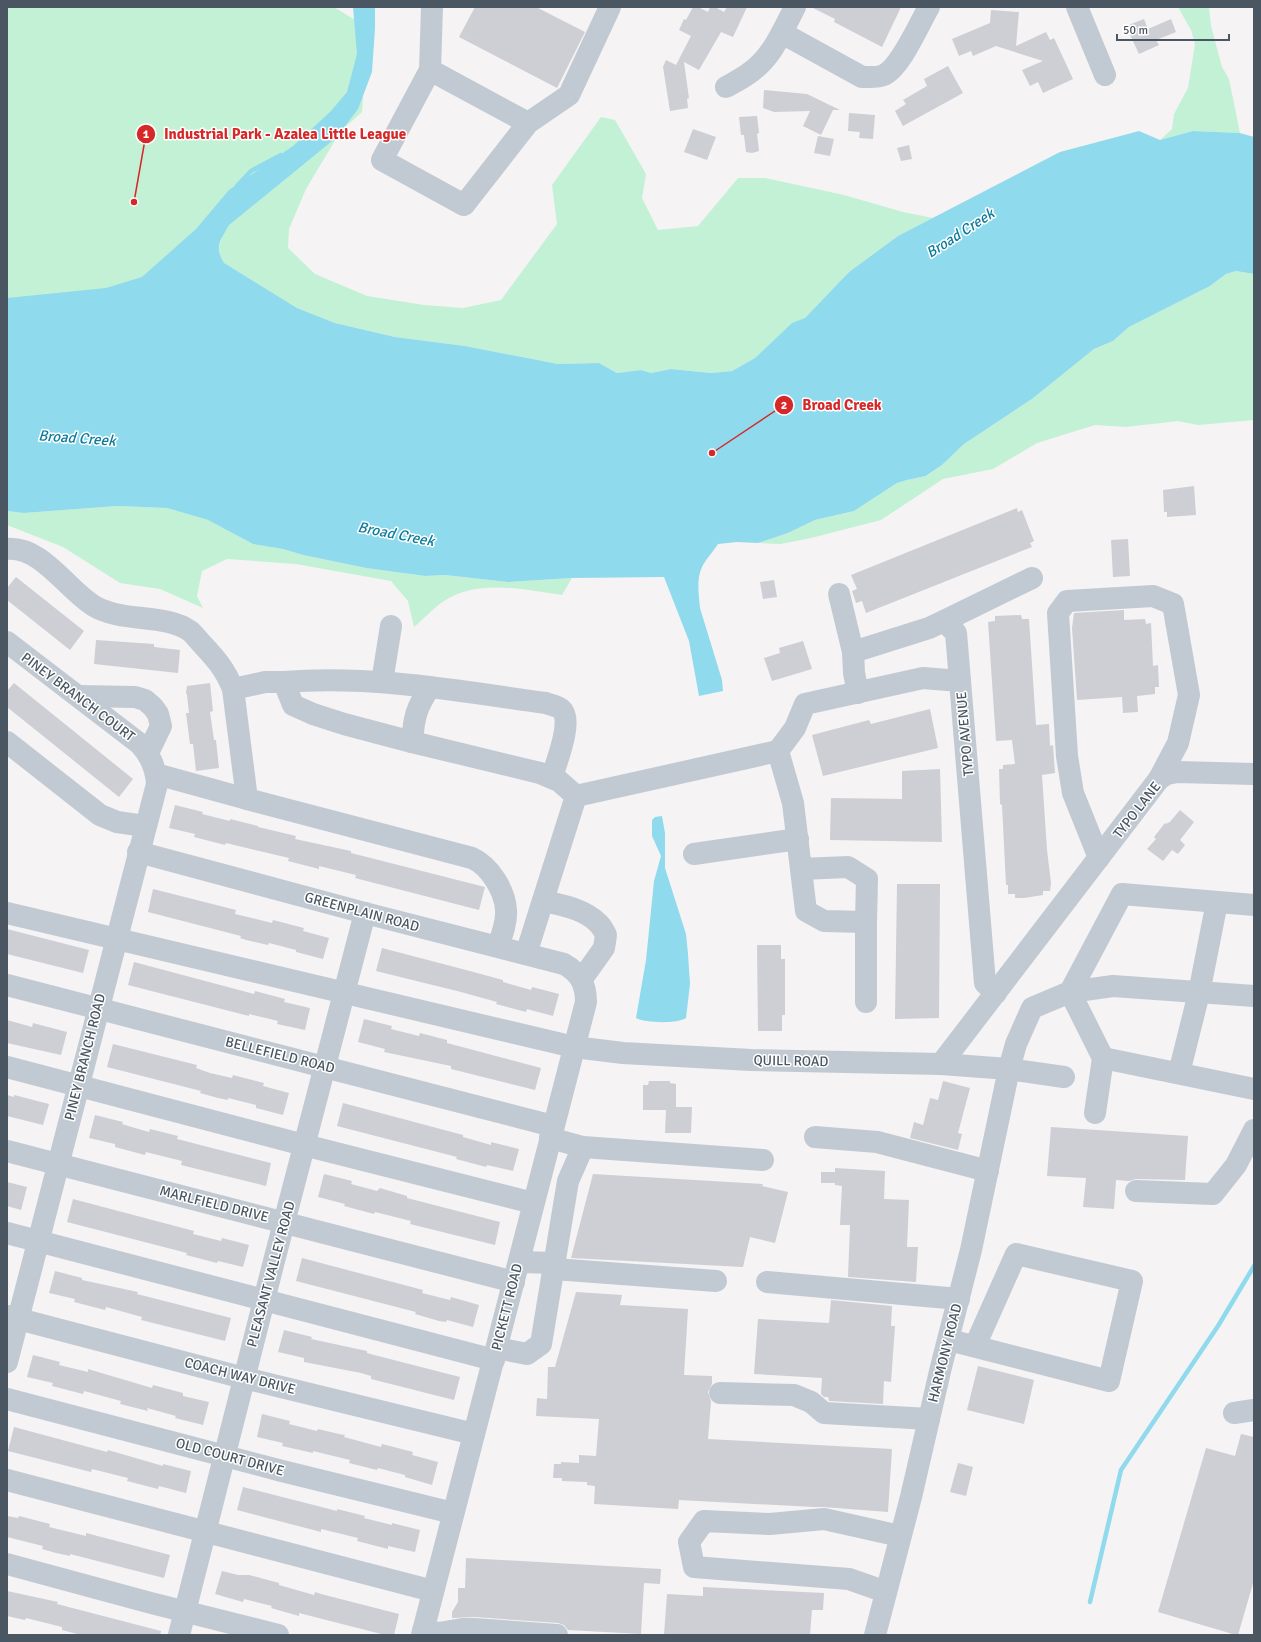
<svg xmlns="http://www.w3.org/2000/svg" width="1261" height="1642" viewBox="0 0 1261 1642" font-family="Signika,sans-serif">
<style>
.green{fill:#c3f1d5}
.water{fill:#90daee}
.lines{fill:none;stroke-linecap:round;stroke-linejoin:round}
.stream{stroke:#90daee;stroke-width:4.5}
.building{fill:#cdcfd5}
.minor{stroke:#c1cad2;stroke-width:22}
.labels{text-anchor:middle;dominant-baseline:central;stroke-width:3;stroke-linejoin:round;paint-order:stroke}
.street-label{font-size:14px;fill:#4a5661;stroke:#fff}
.water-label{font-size:15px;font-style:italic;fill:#0c7c9b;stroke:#fff}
.leader{fill:none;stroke:#d62828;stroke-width:1.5}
.callout-dot{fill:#d62828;stroke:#fff;stroke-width:1.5}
.mark-label{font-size:12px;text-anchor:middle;font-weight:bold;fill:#fff}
.callout-label{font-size:15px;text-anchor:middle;font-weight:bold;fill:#d62828;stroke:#fff;stroke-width:3;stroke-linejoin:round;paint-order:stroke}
</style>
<rect width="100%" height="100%" fill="#f5f3f3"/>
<g class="green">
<path d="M7,7H334L368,28L362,112L317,152L337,137L306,189L289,229L288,248L315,274L367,296L424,305L463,308L501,300L557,224L552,185L601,117L615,120L646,174L642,198L658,230L698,226L738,178H765L844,195L903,212L933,218L898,236L849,272L805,318L792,324L755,358L732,371L711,373L671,369L651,373L641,370L617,373L599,363L558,364L465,346L395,337L335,323L297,308L223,263C218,254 217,248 222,238L161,292L7,314Z"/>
<polygon points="1178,7 1209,7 1211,26 1222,67 1229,79 1240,133 1193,131 1160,140 1172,129 1174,114 1188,88 1195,44 1191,30"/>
<polygon points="1236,271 1254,274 1254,420 1198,425 1178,421 1126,427 1095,425 1037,443 993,469 943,479 881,520 811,538 781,544 758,543 788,533 815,520 854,511 897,483 907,480 927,476 942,465 964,444 1032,399 1094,349 1113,341 1129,327 1210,286 1226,274"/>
<path d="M117,506L167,508L208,520L253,544L283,549L303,555L366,568L425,576L445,575L508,582L572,578L562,595C523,590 479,578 444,601C433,608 424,619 414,627L408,601L391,581L296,564L227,559L202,571L197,596L203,608L160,589L120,583L63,547L7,525V511L24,513Z"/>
</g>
<g class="water">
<path d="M353,7H375V28L372,72L358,109L337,137L229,225C220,241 214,247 224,263L297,308L335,323L395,337L465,346L558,364L599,363L617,373L641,370L651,373L671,369L711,373L732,371L755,358L792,323L805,318L849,272L898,236L1060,152L1139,131L1160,140L1193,131L1240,133L1254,137V274L1236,271L1226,274L1210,286L1129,327L1113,341L1094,349L1032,399L964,444L942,465L926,476L907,480L897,483L854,511L815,520L788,533L758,543L737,542L718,544C713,552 706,559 702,567C696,579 699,596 700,608L722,680L723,691L699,696L689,641L664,577L572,578L508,582L445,575L425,576L366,568L303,555L283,549L253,544L208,520L167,508L117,506L24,513L7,511V298L106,288L142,277L196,229L229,190L293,146L331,111L347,92L357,54Z"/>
<path d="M662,816L665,833V868L686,934L688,954L690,984L686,1018C677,1024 645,1023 636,1018L646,960L654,881L661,856L652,836V820L655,817Z"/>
</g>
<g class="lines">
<g class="stream">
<polyline points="237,186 251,171 281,155"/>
<polyline points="1090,1602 1121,1470 1218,1326 1254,1266"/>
</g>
</g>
<g class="building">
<polygon points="475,7 536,7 585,32 557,88 459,37"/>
<polygon points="693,7 698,7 708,12 710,7 715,7 724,12 727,7 747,7 733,37 721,32 699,70 684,62 689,98 687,99 688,108 670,111 663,67 666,60 676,65 691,36 679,30 684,19 686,20"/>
<polygon points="811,7 901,7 882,47 834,22 835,19"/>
<polygon points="991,10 1019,12 1016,46 1046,32 1050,40 1054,38 1073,79 1043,93 1038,82 1030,86 1022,70 1043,61 996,46 973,56 971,51 959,56 952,39 990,23"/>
<polygon points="1144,19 1148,29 1171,19 1176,32 1156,40 1159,45 1139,54 1126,26"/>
<polygon points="948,66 963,93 903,126 895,111 906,104 903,100 927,86 924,79"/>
<polygon points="764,90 807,94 840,110 833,110 821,135 803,126 810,111 774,112 763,108"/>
<polygon points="849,113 875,115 873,139 859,138 860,132 848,131"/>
<polygon points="757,116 759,133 757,134 759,151 752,153 746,152 744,135 741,135 739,117"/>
<polygon points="693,129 716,137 707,160 684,152"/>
<polygon points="818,136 834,139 830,156 814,153"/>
<polygon points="909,145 912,159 901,161 897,148"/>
<polygon points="1194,486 1196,515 1167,517 1167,512 1164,512 1163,490"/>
<polygon points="1017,508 1018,512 1022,510 1034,541 1030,543 1032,547 866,613 862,601 856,603 852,591 857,589 851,575"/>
<polygon points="1128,539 1130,576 1113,577 1111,540"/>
<polygon points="16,577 84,631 70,650 7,600 7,588"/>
<polygon points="774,580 777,597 763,599 760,582"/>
<polygon points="1124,610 1124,620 1145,619 1146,624 1151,623 1153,666 1158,665 1159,687 1155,687 1155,694 1137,696 1138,712 1123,713 1122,697 1077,700 1072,628 1074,613"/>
<polygon points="1021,615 1022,619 1029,619 1036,725 1049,724 1050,746 1053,745 1055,773 1042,775 1047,850 1051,883 1050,891 1043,891 1043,895 1024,898 1015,898 1015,894 1008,894 1008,885 1006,885 1002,805 1000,804 999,769 1003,769 1003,765 1015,764 1012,740 996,741 988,622 995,621 995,616"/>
<polygon points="96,640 154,644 154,647 180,650 178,673 94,664"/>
<polygon points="803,641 812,669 772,681 764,658 780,653 779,648"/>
<polygon points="14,683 133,779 119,797 7,707 7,691"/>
<polygon points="210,683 213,711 210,712 214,740 216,740 219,768 196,771 193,744 190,744 186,713 189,713 187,695 186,693 187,686"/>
<polygon points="930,709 938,748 823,776 812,735 869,720 871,724"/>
<polygon points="940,769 942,842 830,840 831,798 902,799 902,771"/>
<polygon points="175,805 203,812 202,814 230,821 230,819 258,826 258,827 296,836 295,839 351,851 351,853 485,887 479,910 355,878 356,875 319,866 319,869 288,861 289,858 226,843 225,845 194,837 195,834 169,828"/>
<polygon points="1180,810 1194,822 1180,840 1185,845 1178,854 1172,850 1163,861 1147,849 1156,839 1154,837 1165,823 1167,824 1168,822 1169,823"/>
<polygon points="897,884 940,884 939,1018 895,1019"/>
<polygon points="153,889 236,910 235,914 272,923 273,920 304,928 303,931 329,938 323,959 296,952 296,950 269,943 268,945 246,940 240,938 241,936 148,912"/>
<polygon points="7,929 89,950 83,973 7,954"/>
<polygon points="757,945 781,945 781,959 785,959 785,1015 782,1015 782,1031 758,1031"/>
<polygon points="382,948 466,970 503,980 503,982 531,990 532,987 559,994 553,1016 527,1009 526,1012 496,1004 497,1002 461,992 376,971"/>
<polygon points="134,962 254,994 255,991 285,999 284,1002 310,1008 305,1030 277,1024 278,1021 249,1014 249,1016 128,985"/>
<polygon points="364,1019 392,1026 391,1029 419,1036 420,1033 447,1040 447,1043 541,1068 535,1090 451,1069 451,1066 384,1052 385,1049 358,1042"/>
<polygon points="7,1020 32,1027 33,1023 67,1032 61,1055 7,1043"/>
<polygon points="113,1044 197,1065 196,1068 210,1073 232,1078 233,1075 264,1083 263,1086 289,1093 283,1115 256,1108 256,1105 228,1098 228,1100 218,1098 200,1093 201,1091 107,1067"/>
<polygon points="649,1081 670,1081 670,1083 676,1084 676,1107 692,1107 691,1133 665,1133 666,1110 643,1110 643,1085 648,1085"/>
<polygon points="943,1081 970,1088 958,1133 962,1134 958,1150 910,1138 914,1122 923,1125 930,1098 938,1100"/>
<polygon points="7,1095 14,1097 14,1095 49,1104 43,1125 7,1116"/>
<polygon points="343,1103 463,1135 463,1137 491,1145 491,1142 519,1149 513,1171 487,1165 486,1167 475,1164 456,1159 457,1157 337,1126"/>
<polygon points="95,1115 123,1122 122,1124 135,1128 149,1132 150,1129 178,1136 177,1139 271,1163 266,1186 181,1165 182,1161 146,1152 145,1155 115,1147 115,1144 89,1138"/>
<polygon points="1051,1127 1188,1136 1185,1180 1136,1179 1129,1181 1116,1180 1114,1209 1083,1207 1086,1178 1047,1176"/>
<polygon points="835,1168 885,1171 884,1199 909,1200 907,1247 918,1247 916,1282 848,1277 850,1225 840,1225 842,1186 835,1185 835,1183 821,1183 821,1172 835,1172"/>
<polygon points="324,1174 352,1181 351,1184 377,1191 380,1188 407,1196 407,1198 500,1222 495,1245 410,1224 411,1221 375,1212 374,1214 344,1206 345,1204 318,1197"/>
<polygon points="593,1174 763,1184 762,1186 788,1192 775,1243 750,1237 743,1267 571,1258"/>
<polygon points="7,1182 27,1187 21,1210 7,1206"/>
<polygon points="73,1199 194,1231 193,1234 221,1241 222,1238 249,1245 243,1267 218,1261 217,1263 186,1255 187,1253 67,1222"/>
<polygon points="302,1258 423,1290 422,1293 450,1300 451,1297 479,1305 473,1327 447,1320 446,1322 439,1321 415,1314 416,1312 296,1281"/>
<polygon points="55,1271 82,1278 82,1280 138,1292 137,1294 231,1318 225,1341 141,1320 142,1317 106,1307 105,1310 74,1302 75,1299 49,1293"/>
<polygon points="576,1292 622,1295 620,1305 688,1309 684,1375 712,1376 712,1384 708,1392 711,1401 708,1439 892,1449 888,1512 823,1507 814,1507 679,1500 678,1509 594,1504 595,1486 587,1485 587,1482 562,1481 562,1478 553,1478 554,1464 561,1464 561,1462 579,1463 579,1455 596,1456 599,1419 536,1416 537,1398 547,1399 548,1367 555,1367"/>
<polygon points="831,1300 892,1306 891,1326 895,1326 891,1382 884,1381 883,1404 829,1401 828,1397 824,1397 821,1394 822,1378 754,1374 758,1319 829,1323"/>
<polygon points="284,1330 312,1337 311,1339 367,1351 367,1353 378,1356 460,1377 454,1400 371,1379 371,1376 361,1373 304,1362 304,1358 278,1352"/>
<polygon points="33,1355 60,1362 59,1365 88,1372 88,1369 152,1388 153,1385 183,1393 183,1396 209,1402 203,1425 175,1418 176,1416 147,1408 148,1411 120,1404 121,1401 84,1391 83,1394 52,1386 53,1383 27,1377"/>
<polygon points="978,1366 1034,1380 1024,1424 967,1410"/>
<polygon points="262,1414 290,1421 289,1424 317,1431 318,1429 339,1434 345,1435 344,1437 381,1447 382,1444 390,1446 413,1452 412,1455 438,1462 432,1485 405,1477 405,1475 378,1468 377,1470 349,1463 350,1460 313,1451 313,1453 282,1446 283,1443 257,1437"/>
<polygon points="14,1427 107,1452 108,1450 163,1466 163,1464 191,1471 186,1493 159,1486 158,1489 127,1481 128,1478 92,1469 91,1472 8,1451"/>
<polygon points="1241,1434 1254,1437 1254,1580 1238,1635 1236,1635 1158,1612 1206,1448 1235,1456"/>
<polygon points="958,1463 973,1467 966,1496 950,1492"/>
<polygon points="243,1487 337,1511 337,1509 365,1516 364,1518 392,1525 392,1523 420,1530 415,1552 388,1546 388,1549 357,1541 358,1538 321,1529 321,1532 237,1510"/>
<polygon points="7,1516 18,1518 19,1516 50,1524 49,1527 86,1536 86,1533 170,1555 164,1578 70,1554 70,1556 56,1553 42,1549 43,1546 7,1537"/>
<polygon points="466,1558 661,1569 660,1584 644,1583 641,1634 568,1630 564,1625 558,1623 475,1617 452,1618 452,1612 458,1602 458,1588 465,1588"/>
<polygon points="222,1571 238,1575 249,1575 279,1583 279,1585 314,1595 315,1592 321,1594 399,1614 394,1635 385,1635 299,1613 299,1616 271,1608 272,1606 244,1599 243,1602 215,1594"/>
<polygon points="703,1587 824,1593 823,1610 812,1610 810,1635 664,1635 667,1594 703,1596"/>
<polygon points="7,1591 58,1602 57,1604 161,1631 160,1635 81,1635 62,1630 62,1627 26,1618 25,1620 7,1616"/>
</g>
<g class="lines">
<g class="minor">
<polyline points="432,7 430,70 382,160 464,205 528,123 569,95 610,7"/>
<polyline points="1077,7 1105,75"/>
<path d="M782,33L862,77C870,77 877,78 884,75C901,67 919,24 929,7"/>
<polyline points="430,70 528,123"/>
<path d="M726,87C733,83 741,79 748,74C772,58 782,32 795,7"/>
<path d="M7,549C42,546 67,590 94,606C123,623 164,613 190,631C194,634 198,640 202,644C216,659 225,669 233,689L247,799L472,858C490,866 505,891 506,910C507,922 502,935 498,946"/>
<polyline points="839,594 853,652"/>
<polyline points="944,621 1032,578"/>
<path d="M7,642L140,744C151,756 156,768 157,784L7,1362"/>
<path d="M284,682C372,675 459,691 546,703C550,705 557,706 561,709C574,719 556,763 552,777"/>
<polyline points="382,682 391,626"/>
<polyline points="233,689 265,682 284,682 293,705 313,714 344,724 412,742 540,773 559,781 576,796"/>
<polyline points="858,693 854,673 853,652 929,628 944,621 956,633 960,681"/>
<polyline points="78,696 135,697 145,700 153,707 158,714 161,726 148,753"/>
<polyline points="7,742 100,815 117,822 145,826"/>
<path d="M412,742C414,717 416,708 430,687"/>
<polyline points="156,774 247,799"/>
<path d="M138,852L365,913L564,964C580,973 586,984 586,1002L422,1635"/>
<polyline points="694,854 798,839"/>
<polyline points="1099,858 1073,793 1067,756 1058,613 1067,601 1153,596 1173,604 1189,695 1178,743 1159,779"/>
<polyline points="801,869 848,867 867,879 866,922 824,921 806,911 793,803 778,751 795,728 805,704 923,678 960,681 985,983 996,993"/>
<path d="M543,901C562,905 585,909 599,924C602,927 604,931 606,935L604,948L582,979"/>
<polyline points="7,913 574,1047 623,1053 751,1060 941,1064 1009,1069 1064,1077"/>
<polyline points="866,922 866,1002"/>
<polyline points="526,954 576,796 778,751"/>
<polyline points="7,985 553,1126"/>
<polyline points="1103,1058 1254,1089"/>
<polyline points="941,1064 1159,779 1167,774 1177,772 1254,774"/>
<polyline points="7,1067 304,1145 533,1203"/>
<polyline points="1179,1073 1199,993 1217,902"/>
<polyline points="1095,1113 1103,1058 1070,992 1122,894 1254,905"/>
<polyline points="815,1137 877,1142 988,1171"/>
<polyline points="550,1138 583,1147 763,1160"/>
<polyline points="7,1151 514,1282"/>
<polyline points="1136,1191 1213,1194 1236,1165 1254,1130"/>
<polyline points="7,1233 494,1360"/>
<polyline points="519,1262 555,1263"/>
<polyline points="554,1269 716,1281"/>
<polyline points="767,1282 959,1299"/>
<polyline points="7,1316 244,1378 474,1434"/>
<polyline points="949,1340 1109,1381 1132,1281 1016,1254 975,1346"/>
<polyline points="497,1348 527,1354 541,1344 568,1181 583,1147"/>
<polyline points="720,1393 794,1395 811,1402 824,1413 929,1419"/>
<polyline points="7,1399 282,1471 453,1513"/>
<polyline points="1234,1413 1254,1410"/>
<polyline points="7,1480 433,1591"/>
<polyline points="7,1564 151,1603 278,1635"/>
<polyline points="886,1592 849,1579 694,1567 689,1542 704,1521 770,1524 824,1519 900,1536"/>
<polyline points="423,1631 439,1633 462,1629 474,1629 557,1635"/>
<polyline points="179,1635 274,1261 365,913"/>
<polyline points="875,1635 911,1497 941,1367 971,1250 1009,1069 1016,1044 1032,1008 1070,992 1113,986 1254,996"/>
</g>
</g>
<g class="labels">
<g class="street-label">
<text transform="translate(78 697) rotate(37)">PINEY BRANCH COURT</text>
<text transform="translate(965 734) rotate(-95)">TYPO AVENUE</text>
<text transform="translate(1137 810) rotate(-52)">TYPO LANE</text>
<text transform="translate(362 912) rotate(15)">GREENPLAIN ROAD</text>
<text transform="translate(280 1055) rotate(14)">BELLEFIELD ROAD</text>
<text transform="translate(85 1057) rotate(-76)">PINEY BRANCH ROAD</text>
<text transform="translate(791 1061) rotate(1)">QUILL ROAD</text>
<text transform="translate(214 1204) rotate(14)">MARLFIELD DRIVE</text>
<text transform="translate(271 1274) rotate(-75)">PLEASANT VALLEY ROAD</text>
<text transform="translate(507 1307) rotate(-76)">PICKETT ROAD</text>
<text transform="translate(945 1353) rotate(-76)">HARMONY ROAD</text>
<text transform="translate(240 1376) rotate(14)">COACH WAY DRIVE</text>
<text transform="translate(230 1457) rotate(15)">OLD COURT DRIVE</text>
</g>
<g class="water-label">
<text transform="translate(960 233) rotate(-33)">Broad Creek</text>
<text transform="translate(77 438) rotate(4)">Broad Creek</text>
<text transform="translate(396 534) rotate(11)">Broad Creek</text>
</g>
</g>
<path class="leader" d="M134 202L146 134M712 453L784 405"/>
<g class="callout-dot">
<circle cx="134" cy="202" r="4"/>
<circle cx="712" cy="453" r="4"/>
<circle cx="146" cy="134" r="10"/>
<circle cx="784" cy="405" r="10"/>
</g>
<g class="mark-label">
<text x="146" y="138">1</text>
<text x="784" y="409">2</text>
</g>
<g class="callout-label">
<text x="285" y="139">Industrial Park - Azalea Little League</text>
<text x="842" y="410">Broad Creek</text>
</g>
<rect width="1261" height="1642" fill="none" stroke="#4a5661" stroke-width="16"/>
<path d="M1117 34v6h112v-6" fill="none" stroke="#4a5661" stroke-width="2"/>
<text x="1123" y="34" font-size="12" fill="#4a5661" stroke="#ffffff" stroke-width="3" paint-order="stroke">50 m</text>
</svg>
